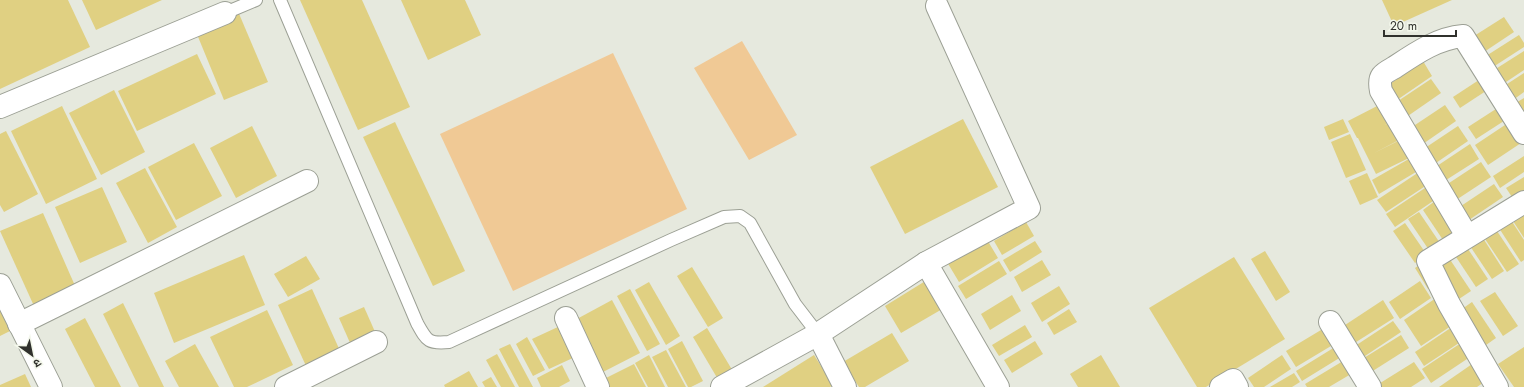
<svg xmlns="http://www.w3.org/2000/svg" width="1524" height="387" viewBox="0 0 1524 387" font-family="Jost,'Noto Sans Devanagari',sans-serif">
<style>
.green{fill:#f0c995}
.building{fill:#e0d082}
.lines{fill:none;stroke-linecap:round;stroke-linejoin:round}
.lane-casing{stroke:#9ca095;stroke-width:14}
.street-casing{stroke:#9ca095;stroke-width:24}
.lane{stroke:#fff;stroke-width:12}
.street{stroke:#fff;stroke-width:22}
</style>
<rect width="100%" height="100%" fill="#e6e9de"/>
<g class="green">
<polygon points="742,41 797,135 749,160 694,68"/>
<polygon points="613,53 687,209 513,291 440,134"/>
</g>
<g class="building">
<polygon points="0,0 68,0 90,47 0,89"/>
<polygon points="82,0 162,0 96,30"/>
<polygon points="300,0 362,0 410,107 358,130"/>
<polygon points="401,0 465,0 481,35 428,60"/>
<polygon points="1382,0 1452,0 1394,26"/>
<polygon points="237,9 268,82 224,100 194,27"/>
<polygon points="1504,17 1514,32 1484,52 1474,36"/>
<polygon points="1519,35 1524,43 1524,47 1493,67 1486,56"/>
<polygon points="1524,51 1524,70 1503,84 1494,70"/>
<polygon points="197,54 216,94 137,131 118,91"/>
<polygon points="1423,61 1432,76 1397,100 1387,86"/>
<polygon points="1524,73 1524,92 1513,100 1504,86"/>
<polygon points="1485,76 1492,87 1460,108 1453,97"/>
<polygon points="1431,79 1441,93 1405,118 1395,103"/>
<polygon points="114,90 145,152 101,175 69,113"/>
<polygon points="1524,98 1524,120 1514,104"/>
<polygon points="1381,104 1390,121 1385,125 1392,121 1401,139 1374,153 1400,140 1409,158 1376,174 1358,138 1357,138 1348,121"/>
<polygon points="1445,105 1456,121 1420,146 1409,129"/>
<polygon points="62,106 97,179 46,204 11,131"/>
<polygon points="1499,107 1507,119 1476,139 1468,127"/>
<polygon points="963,119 998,187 905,234 870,167"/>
<polygon points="1343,119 1349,132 1329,140 1324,127"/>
<polygon points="1511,121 1524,141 1488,165 1475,145"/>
<polygon points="395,122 465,271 433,286 363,137"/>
<polygon points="252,126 277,176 236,198 210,148"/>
<polygon points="1458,126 1468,141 1433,165 1422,150"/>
<polygon points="6,131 38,194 4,212 0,205 0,134"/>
<polygon points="1350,134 1366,170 1346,178 1331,142"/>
<polygon points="194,143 222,196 176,220 148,167"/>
<polygon points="1470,144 1479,159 1443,182 1434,168"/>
<polygon points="1414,156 1421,169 1379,194 1372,180"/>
<polygon points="1524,156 1524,172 1500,188 1493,176"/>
<polygon points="1481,162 1491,177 1453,202 1443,187"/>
<polygon points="145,168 177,227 148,243 116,183"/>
<polygon points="1422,170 1430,183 1386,212 1377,200"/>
<polygon points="1367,173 1378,197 1360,205 1349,181"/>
<polygon points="1524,177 1524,198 1516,203 1506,188"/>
<polygon points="1431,184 1439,197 1395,227 1386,214"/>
<polygon points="1494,184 1503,197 1466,222 1458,208"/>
<polygon points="102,187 127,242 80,263 55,207"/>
<polygon points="1435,201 1458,235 1445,243 1423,210"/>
<polygon points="1419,212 1442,246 1431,253 1408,219"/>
<polygon points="43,213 76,288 34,306 0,231"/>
<polygon points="1524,214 1524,238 1513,221"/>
<polygon points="1509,217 1524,240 1524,260 1521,262 1497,225"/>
<polygon points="1026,222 1034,236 1002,255 994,241"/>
<polygon points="1405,223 1427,255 1415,263 1393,231"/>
<polygon points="1495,228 1519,264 1507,272 1483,236"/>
<polygon points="1481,235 1504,271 1492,279 1468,243"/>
<polygon points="986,238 998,258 959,282 947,262"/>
<polygon points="1035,241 1042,252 1010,272 1003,260"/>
<polygon points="1464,243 1488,279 1476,287 1452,251"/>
<polygon points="1265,251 1290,292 1276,301 1251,259"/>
<polygon points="244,255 265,305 174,343 154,293"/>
<polygon points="1447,255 1471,291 1459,299 1435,263"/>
<polygon points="306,256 320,279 288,297 274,274"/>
<polygon points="1234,257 1285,339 1206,387 1197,387 1149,308"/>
<polygon points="1042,260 1051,275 1022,292 1014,277"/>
<polygon points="999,261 1007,274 966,299 958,286"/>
<polygon points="1422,263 1436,283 1428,289 1415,268"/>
<polygon points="692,267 723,318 708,327 677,276"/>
<polygon points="927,280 944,308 901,333 885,306"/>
<polygon points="1420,281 1431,298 1400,319 1389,302"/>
<polygon points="649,282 680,336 666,345 635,290"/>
<polygon points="1059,286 1070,304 1042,322 1031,303"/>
<polygon points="312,289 341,353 307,368 278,305"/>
<polygon points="630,289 660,344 647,351 617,296"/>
<polygon points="1495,292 1518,326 1503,336 1480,301"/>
<polygon points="1012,295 1021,311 990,330 981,314"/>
<polygon points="1436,298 1454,324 1421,346 1404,320"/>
<polygon points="612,300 640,353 603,372 575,320"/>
<polygon points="1383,300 1394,318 1353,344 1342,327"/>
<polygon points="1472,302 1496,338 1486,345 1462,309"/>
<polygon points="123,303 164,387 139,387 103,314"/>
<polygon points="0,306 12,330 0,336"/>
<polygon points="364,307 376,334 351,345 339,318"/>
<polygon points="1069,309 1077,322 1054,335 1047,323"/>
<polygon points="267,310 293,365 247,387 234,387 210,337"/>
<polygon points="85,318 121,387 95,387 65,329"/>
<polygon points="1393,321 1401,332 1359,360 1352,348"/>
<polygon points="1025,325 1032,337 999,356 992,345"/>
<polygon points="560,326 575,357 549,369 532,339"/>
<polygon points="1326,327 1336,343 1296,367 1286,351"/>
<polygon points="1452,327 1462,341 1424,366 1415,352"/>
<polygon points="707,328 734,373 719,381 693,337"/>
<polygon points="892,333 909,361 865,387 859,387 843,362"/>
<polygon points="1401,335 1409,348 1368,374 1359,361"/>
<polygon points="527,337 545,370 533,376 516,344"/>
<polygon points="682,341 703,381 691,387 688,387 668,349"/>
<polygon points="1035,341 1043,354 1012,373 1004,360"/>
<polygon points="1464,341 1473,355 1431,383 1422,369"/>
<polygon points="195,344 219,387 179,387 165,361"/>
<polygon points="510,344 533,387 519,387 499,349"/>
<polygon points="1335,347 1341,357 1302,381 1296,371"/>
<polygon points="1524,347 1524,387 1514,387 1498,364"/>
<polygon points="666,350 686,387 668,387 652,357"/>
<polygon points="497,354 515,387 501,387 486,360"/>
<polygon points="649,355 665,387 648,387 635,363"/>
<polygon points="814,355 833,385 830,387 763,387"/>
<polygon points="1101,355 1120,387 1078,387 1070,374"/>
<polygon points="1282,355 1291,369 1264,387 1254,387 1248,378"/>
<polygon points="1343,361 1351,374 1329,387 1307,387 1305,384"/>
<polygon points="1414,362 1425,378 1411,387 1378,387 1377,385"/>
<polygon points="1475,362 1487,380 1477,387 1439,387"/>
<polygon points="634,364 646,387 606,387 602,380"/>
<polygon points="562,365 570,381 559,387 541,387 537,378"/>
<polygon points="469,371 478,387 445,387 444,385"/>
<polygon points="1294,373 1300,382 1292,387 1270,387"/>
<polygon points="25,374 31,387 0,387 0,385"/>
<polygon points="491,377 497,387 485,387 482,382"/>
</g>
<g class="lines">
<g class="lane-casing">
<g id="lane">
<path d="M280,0L417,323C427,341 428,344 449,342L671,240L724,217L740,216L750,223L795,304L818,334"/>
<polyline points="225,13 256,0"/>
</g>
</g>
<g class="street-casing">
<g id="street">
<polyline points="0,107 225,13"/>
<path d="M1467,236L1381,91C1380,86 1379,80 1382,76C1385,72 1392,69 1395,67C1416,53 1438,38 1463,36L1524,133"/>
<polyline points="926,263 998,387"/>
<polyline points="0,285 51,387"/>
<polyline points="566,318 598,387"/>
<polyline points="1330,322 1370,387"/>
<polyline points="19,324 307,181"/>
<polyline points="818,334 845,387"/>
<polyline points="286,387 376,342"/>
<polyline points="722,387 818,334 926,263 1029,208 937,6"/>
<polyline points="1221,387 1233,380 1237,387"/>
<polyline points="1497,387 1449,304 1428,261 1524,202"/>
</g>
</g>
<use href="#lane" class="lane"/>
<use href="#street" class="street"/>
</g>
<g transform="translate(32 355) rotate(147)" stroke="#f3f7eb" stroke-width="3" paint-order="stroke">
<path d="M0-3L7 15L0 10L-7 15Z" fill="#30312d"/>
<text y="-6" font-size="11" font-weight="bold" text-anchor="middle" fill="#30312d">उ</text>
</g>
<path d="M1384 30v6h72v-6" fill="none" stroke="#30312d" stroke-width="2"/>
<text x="1390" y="30" font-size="12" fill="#30312d" stroke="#f3f7eb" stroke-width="3" paint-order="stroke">20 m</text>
</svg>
